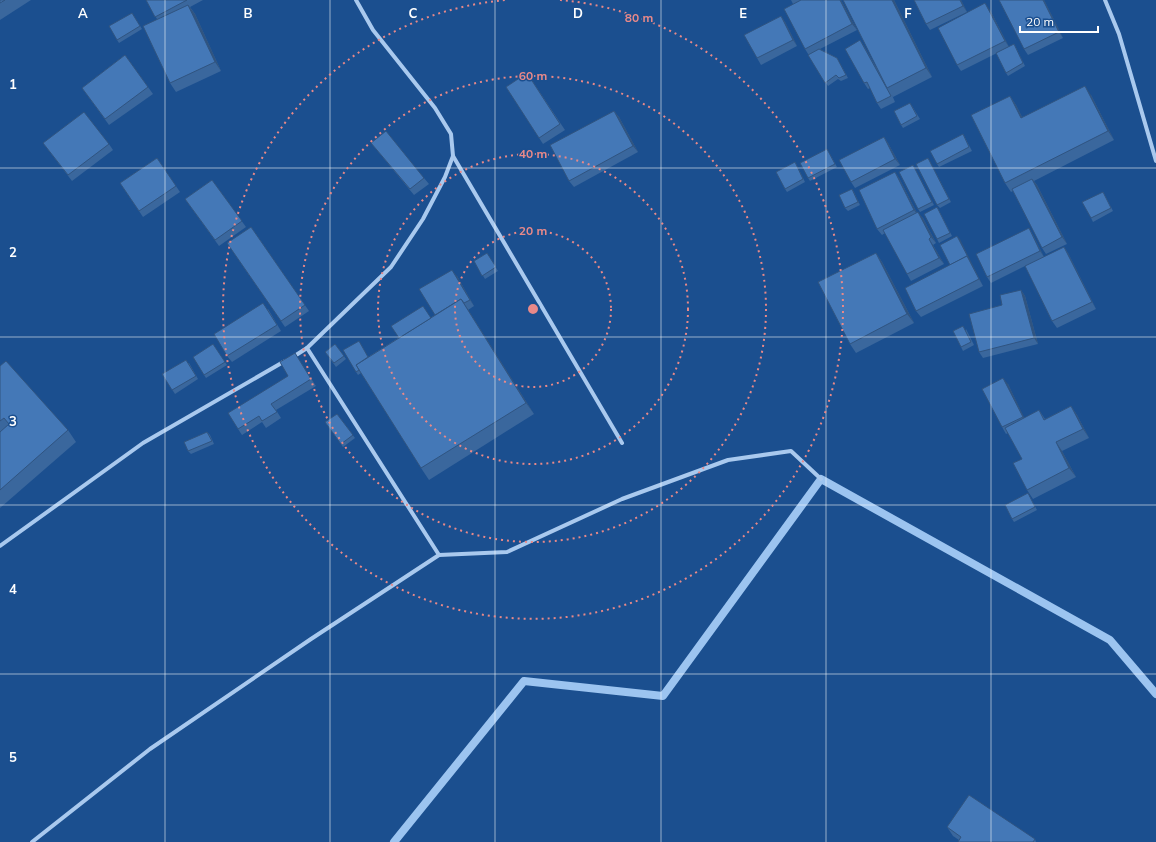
<svg xmlns="http://www.w3.org/2000/svg" width="1156" height="842" viewBox="0 0 1156 842" font-family="Mulish,sans-serif">
<style>
.lines{fill:none;stroke-linecap:round;stroke-linejoin:round}
.stream{stroke:#9cc4f0;stroke-width:8}
.street{stroke:#a9c9ee;stroke-width:4}
.wall{fill:#3a679d}
.shaded-wall{fill:#305480}
.building{fill:#4478b7;stroke:#305480}
.grid{fill:none;stroke:#fff;stroke-width:1;stroke-opacity:0.55}
.ring{fill:none;stroke:#e88989;stroke-width:2;stroke-dasharray:2 4}
.grid-label{font-size:13px;text-anchor:middle;font-weight:bold;fill:#fff;stroke:#1b4f8f;stroke-width:3;stroke-linejoin:round;paint-order:stroke}
.centre{fill:#e88989;stroke:#1b4f8f;stroke-width:2}
.ring-label{font-size:12px;text-anchor:middle;font-weight:bold;fill:#e88989;stroke:#1b4f8f;stroke-width:3;stroke-linejoin:round;paint-order:stroke}
</style>
<rect width="100%" height="100%" fill="#1b4f8f"/>
<g class="lines">
<polyline class="stream" points="394,842 524,681 663,696 821,479 1110,640 1156,694"/>
<g class="street">
<polyline points="1105,0 1119,34 1156,161"/>
<polyline points="453,156 622,443"/>
<polyline points="307,348 439,555"/>
<polyline points="293,357 307,348 391,267 423,219 445,177 453,156 451,134 435,108 373,30 356,0"/>
<polyline points="0,546 143,443 285,361"/>
<polyline points="32,842 150,749 311,639 439,555 507,552 622,499 728,460 791,451 821,479"/>
</g>
</g>
<g class="wall">
<polygon points="0,0 31,0 0,20"/>
<polygon points="146,0 203,0 190,7 195,14 221,71 176,92 170,83 157,19"/>
<polygon points="791,0 841,0 857,30 820,49 837,58 848,78 841,81 838,79 828,86 805,49 793,4"/>
<polygon points="894,0 932,77 893,97 892,95 895,102 881,109 877,103 870,88 868,89 864,83 860,40 864,46 876,67"/>
<polygon points="914,0 961,0 967,12 930,30 926,24"/>
<polygon points="1044,0 1063,38 1028,55 1024,49"/>
<polygon points="990,10 1009,47 961,71 957,65"/>
<polygon points="132,13 142,29 119,43 117,40"/>
<polygon points="781,16 785,22 797,46 761,65 757,58"/>
<polygon points="1014,44 1025,66 1008,76 1006,73"/>
<polygon points="125,55 153,94 109,125 82,88"/>
<polygon points="527,73 565,130 543,144 506,87"/>
<polygon points="1091,95 1114,140 1034,181 1037,185 1067,244 1046,254 1042,248 1013,191 1011,192 1005,183 1010,96 1016,105 1022,117"/>
<polygon points="912,106 920,119 903,128 901,125"/>
<polygon points="614,111 619,117 638,152 574,187 569,181"/>
<polygon points="963,134 972,151 939,167 937,164"/>
<polygon points="884,137 888,143 900,165 855,188 851,182"/>
<polygon points="43,143 109,144 113,150 72,181"/>
<polygon points="371,143 424,178 429,184 414,195 376,149"/>
<polygon points="827,149 837,167 810,181 808,178"/>
<polygon points="157,158 180,192 143,217 120,183"/>
<polygon points="928,158 951,202 940,208 937,205"/>
<polygon points="795,162 805,182 787,192 785,189"/>
<polygon points="913,165 934,205 920,212 918,209"/>
<polygon points="895,172 899,178 917,213 923,218 936,243 933,245 944,264 911,281 907,274 885,233 882,235 877,229"/>
<polygon points="212,180 246,227 219,246 185,199"/>
<polygon points="852,189 854,192 860,205 848,211 845,208"/>
<polygon points="1103,192 1113,211 1093,222 1091,218"/>
<polygon points="937,207 952,236 939,243 937,239"/>
<polygon points="251,227 309,311 285,327 227,243"/>
<polygon points="1029,228 1033,235 1044,257 1064,247 1068,253 1096,309 1057,328 1052,321 1025,266 991,283 987,277"/>
<polygon points="957,236 983,286 921,317 916,311 950,265"/>
<polygon points="487,253 498,271 485,279 474,261"/>
<polygon points="876,253 882,262 914,323 856,353 850,344"/>
<polygon points="457,276 474,306 468,310 534,414 429,480 421,468 361,373 358,375 356,372 361,345 368,357 435,315"/>
<polygon points="1021,290 1025,296 1038,344 983,358 979,352 1002,305"/>
<polygon points="268,309 281,331 232,362 227,356"/>
<polygon points="966,329 974,345 963,351 961,347"/>
<polygon points="213,344 227,365 206,378 204,375"/>
<polygon points="335,344 346,359 336,367 325,352"/>
<polygon points="295,353 316,386 276,410 281,418 266,428 262,422 242,435 238,429 288,376"/>
<polygon points="189,363 198,379 175,394 162,374"/>
<polygon points="0,366 68,430 76,442 0,508"/>
<polygon points="1008,384 1024,418 1039,410 1045,419 1071,406 1077,415 1089,438 1062,451 1076,477 1033,499 1027,490 1022,459 1008,433 1006,434 1002,427"/>
<polygon points="337,414 355,438 343,447 325,422"/>
<polygon points="207,432 210,435 214,444 191,454 188,451"/>
<polygon points="1030,497 1037,510 1014,522 1012,519"/>
<polygon points="947,827 1035,839 1036,842 958,842 959,840 953,836"/>
</g>
<g class="shaded-wall">
<polygon points="840,0 841,0 857,30 852,24"/>
<polygon points="892,0 894,0 932,77 926,68"/>
<polygon points="960,0 961,0 967,12 963,6"/>
<polygon points="1043,0 1044,0 1063,38 1059,32"/>
<polygon points="985,3 990,10 1009,47 1005,41"/>
<polygon points="188,5 195,14 221,71 215,62"/>
<polygon points="781,16 785,22 797,46 793,40"/>
<polygon points="860,40 864,46 887,88"/>
<polygon points="1085,86 1091,95 1114,140 1108,131"/>
<polygon points="1010,96 1016,105 1027,127 1021,118"/>
<polygon points="614,111 619,117 638,152 633,146"/>
<polygon points="884,137 888,143 900,165 895,159"/>
<polygon points="928,158 930,161 951,202 949,199"/>
<polygon points="913,165 915,168 934,205 932,202"/>
<polygon points="895,172 899,178 919,217 914,210"/>
<polygon points="1032,179 1037,185 1067,244 1062,237"/>
<polygon points="852,189 854,192 860,205 858,202"/>
<polygon points="918,212 923,218 936,243 931,237"/>
<polygon points="1029,228 1033,235 1044,257 1040,251"/>
<polygon points="957,236 960,239 983,286 979,279"/>
<polygon points="929,239 933,245 944,264 939,258"/>
<polygon points="1064,247 1068,253 1096,309 1092,302"/>
<polygon points="876,253 882,262 914,323 907,314"/>
<polygon points="452,270 457,276 474,306 470,300"/>
<polygon points="1021,290 1025,296 1038,344 1034,338"/>
<polygon points="461,299 469,311 534,414 526,403"/>
<polygon points="295,353 299,359 316,386 311,379"/>
<polygon points="1003,378 1008,384 1027,423 1023,417"/>
<polygon points="1071,406 1077,415 1089,438 1083,429"/>
<polygon points="1056,442 1062,451 1076,477 1069,468"/>
</g>
<g class="building">
<polygon points="0,0 5,0 0,3"/>
<polygon points="146,0 187,0 155,17"/>
<polygon points="801,0 840,0 852,24 805,49 784,9"/>
<polygon points="843,0 892,0 926,68 887,88"/>
<polygon points="914,0 960,0 963,6 926,24"/>
<polygon points="999,0 1043,0 1059,32 1024,49"/>
<polygon points="985,3 1005,41 957,65 938,28"/>
<polygon points="188,5 215,62 170,83 143,26"/>
<polygon points="132,13 140,26 117,40 109,26"/>
<polygon points="781,16 793,40 757,58 744,35"/>
<polygon points="860,40 891,96 877,103 867,82 864,83 845,49"/>
<polygon points="1014,44 1023,63 1006,73 996,53"/>
<polygon points="819,49 837,58 846,75 839,78 836,75 825,83 808,55"/>
<polygon points="125,55 148,87 105,119 82,88"/>
<polygon points="527,73 560,124 539,138 506,87"/>
<polygon points="1085,86 1108,131 1005,183 971,115 1010,96 1021,118"/>
<polygon points="910,103 917,116 901,125 894,111"/>
<polygon points="614,111 633,146 569,181 550,145"/>
<polygon points="84,112 109,144 68,175 43,143"/>
<polygon points="386,131 424,178 410,189 371,143"/>
<polygon points="963,134 969,147 937,164 930,151"/>
<polygon points="884,137 895,159 851,182 839,160"/>
<polygon points="827,149 835,164 808,178 800,163"/>
<polygon points="157,158 176,186 139,211 120,183"/>
<polygon points="928,158 949,199 937,205 916,164"/>
<polygon points="795,162 803,179 785,189 776,172"/>
<polygon points="913,165 932,202 918,209 899,172"/>
<polygon points="895,172 914,210 877,229 859,190"/>
<polygon points="1032,179 1062,237 1042,248 1012,189"/>
<polygon points="212,180 242,221 215,240 185,199"/>
<polygon points="852,189 858,202 845,208 839,195"/>
<polygon points="1103,192 1111,208 1091,218 1082,202"/>
<polygon points="937,207 950,233 937,239 924,214"/>
<polygon points="918,212 931,237 929,239 939,258 907,274 883,230"/>
<polygon points="251,227 305,305 281,321 227,243"/>
<polygon points="1029,228 1040,251 987,277 976,254"/>
<polygon points="957,236 969,259 967,256 950,265 940,245"/>
<polygon points="1064,247 1092,302 1052,321 1025,266"/>
<polygon points="487,253 496,267 482,276 474,261"/>
<polygon points="876,253 907,314 850,344 818,282"/>
<polygon points="967,256 979,279 916,311 905,288"/>
<polygon points="452,270 470,300 464,303 461,299 435,315 419,289"/>
<polygon points="1021,290 1034,338 979,352 969,314 1002,305 1000,295"/>
<polygon points="461,299 526,403 421,468 356,365"/>
<polygon points="263,303 277,325 227,356 214,334"/>
<polygon points="423,306 431,318 399,338 391,326"/>
<polygon points="963,326 971,342 961,347 953,331"/>
<polygon points="359,341 368,357 356,365 359,370 356,372 343,350"/>
<polygon points="213,344 225,362 204,375 193,357"/>
<polygon points="335,344 344,356 334,363 325,352"/>
<polygon points="295,353 311,379 271,404 277,412 262,421 259,416 238,429 228,413 288,376 280,362"/>
<polygon points="186,360 196,376 172,390 162,374"/>
<polygon points="6,361 68,430 0,490 0,432 9,424 4,418 0,421 0,366"/>
<polygon points="1003,378 1023,417 1002,427 982,389"/>
<polygon points="1071,406 1083,429 1056,442 1069,468 1027,490 1013,463 1022,459 1005,428 1039,410 1044,420"/>
<polygon points="337,414 353,435 341,444 325,422"/>
<polygon points="207,432 212,441 188,451 184,442"/>
<polygon points="1028,493 1035,507 1012,519 1005,505"/>
<polygon points="969,795 1035,839 1033,842 958,842 961,837 947,827"/>
</g>
<path class="grid" d="M165,0V842M330,0V842M495,0V842M661,0V842M826,0V842M991,0V842M0,168H1156M0,337H1156M0,505H1156M0,674H1156"/>
<g class="ring">
<circle cx="533" cy="309" r="78"/>
<circle cx="533" cy="309" r="155"/>
<circle cx="533" cy="309" r="233"/>
<path d="M560 0A310 310 0 1 1 506 0"/>
</g>
<g class="grid-label">
<text x="83" y="18">A</text>
<text x="248" y="18">B</text>
<text x="413" y="18">C</text>
<text x="578" y="18">D</text>
<text x="743" y="18">E</text>
<text x="908" y="18">F</text>
<text x="13" y="89">1</text>
<text x="13" y="257">2</text>
<text x="13" y="426">3</text>
<text x="13" y="594">4</text>
<text x="13" y="762">5</text>
</g>
<circle cx="533" cy="309" r="6" class="centre"/>
<g class="ring-label">
<text x="639" y="22">80 m</text>
<text x="533" y="80">60 m</text>
<text x="533" y="158">40 m</text>
<text x="533" y="235">20 m</text>
</g>
<path d="M1020 26v6h78v-6" fill="none" stroke="#ffffff" stroke-width="2"/>
<text x="1026" y="26" font-size="12" fill="#ffffff" stroke="#1b4f8f" stroke-width="3" paint-order="stroke">20 m</text>
</svg>
